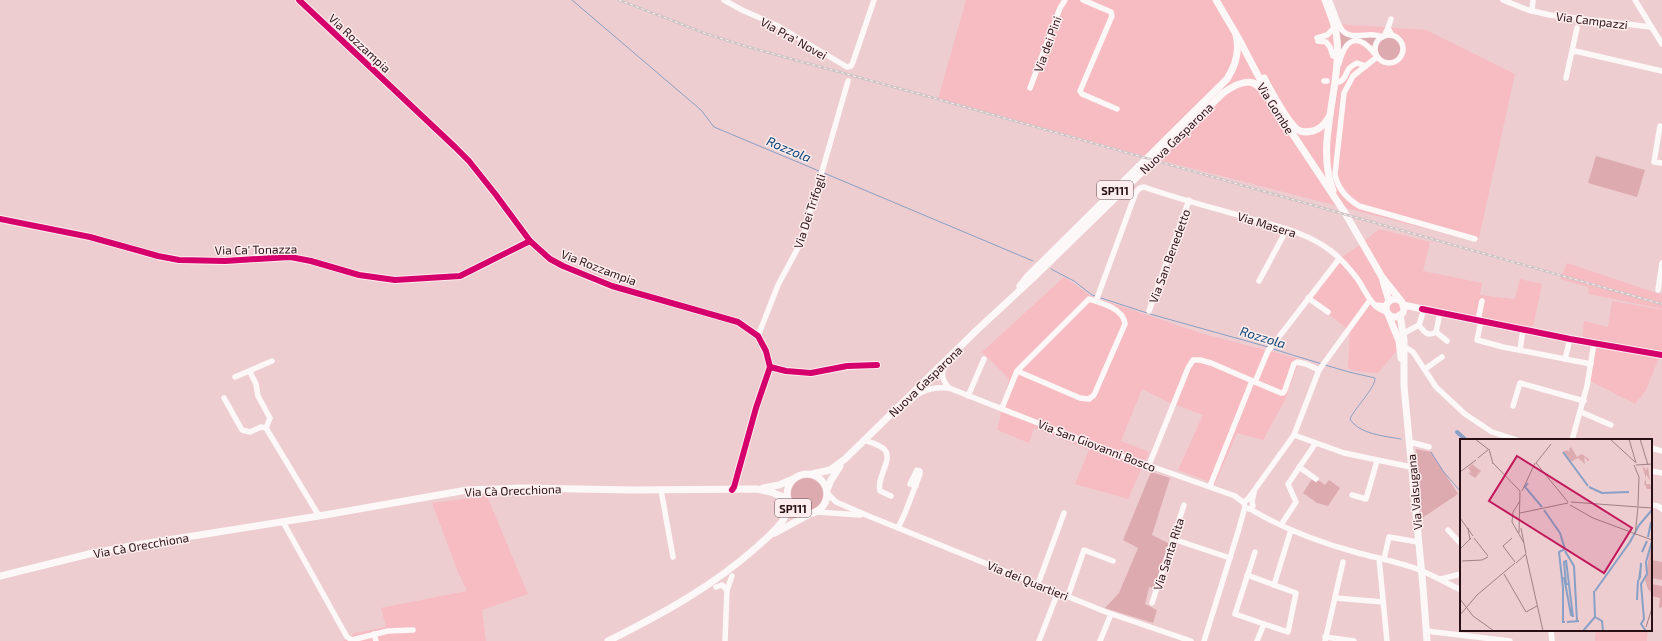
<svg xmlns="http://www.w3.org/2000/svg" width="1662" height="641" viewBox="0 0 1662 641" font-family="'Exo 2',sans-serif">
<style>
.built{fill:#f7bbc2}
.green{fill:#ddaab0}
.forest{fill:#dea5ac}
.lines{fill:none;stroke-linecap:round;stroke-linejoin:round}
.stream{stroke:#88a0c6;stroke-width:1}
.canal{stroke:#88a0c6;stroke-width:4}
.minor{stroke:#fcf8f8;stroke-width:5.5}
.major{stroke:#fcf8f8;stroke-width:7}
.rail-casing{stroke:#cdc4c5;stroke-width:2.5}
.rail{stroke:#feeeef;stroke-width:1;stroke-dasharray:3;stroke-linecap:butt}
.cycleway-casing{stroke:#feeeef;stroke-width:8}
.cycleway{stroke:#d6006c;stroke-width:6}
.labels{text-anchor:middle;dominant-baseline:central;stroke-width:3;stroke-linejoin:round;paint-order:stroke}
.shield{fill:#feeeef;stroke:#695356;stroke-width:1}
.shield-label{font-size:11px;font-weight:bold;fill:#291014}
.street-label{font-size:12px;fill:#291014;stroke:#feeeef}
.water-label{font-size:13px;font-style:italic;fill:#0d4274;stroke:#feeeef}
.inset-river{fill:none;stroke:#88a0c6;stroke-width:2}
.inset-road{fill:none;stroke:#9f8185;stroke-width:1}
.view{fill:#c2185b;fill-opacity:0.15;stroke:#c2185b;stroke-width:2}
.inset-edge{fill:none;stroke:#291014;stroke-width:2}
</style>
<rect width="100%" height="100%" fill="#eecdd0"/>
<g class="built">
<polygon points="966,0 1323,0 1337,24 1426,30 1515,74 1478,242 1144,156 938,99"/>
<polygon points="1379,229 1430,242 1423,271 1482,283 1480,295 1515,299 1520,279 1542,284 1532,331 1422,309 1403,312 1397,329 1398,349 1378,373 1354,371 1348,368 1350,331 1308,298 1340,258 1360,245"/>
<polygon points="1567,263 1662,295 1662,309 1589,294 1588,287 1560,279"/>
<polygon points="1064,277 1091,296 1200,333 1300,359 1285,400 1263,440 1237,433 1215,484 1178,470 1203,415 1166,401 1142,389 1121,441 1149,452 1128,499 1075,484 1089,450 1034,428 1029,443 997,430 1009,379 982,352"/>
<polygon points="1612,301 1662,310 1662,355 1660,355 1646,390 1635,404 1590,381 1594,346 1582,341 1584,321 1608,327"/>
<polygon points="487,496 528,594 482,610 486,641 343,641 355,633 386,627 381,608 467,591 458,572 432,503"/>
<polygon points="1596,630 1648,630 1647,641 1595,641"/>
</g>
<g class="green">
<polygon points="1340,30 1344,35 1378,37 1373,46 1366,41 1356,38 1341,50"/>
<circle cx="1389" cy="49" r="11"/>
<polygon points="1596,156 1645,170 1637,197 1588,183"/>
<polygon points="1416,449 1431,452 1458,494 1422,518"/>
<polygon points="1151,472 1170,478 1152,535 1170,544 1155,589 1149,587 1145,604 1157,610 1153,623 1105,608 1119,593 1138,548 1123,540"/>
<circle cx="807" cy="494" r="16"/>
<polygon points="1312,479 1317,479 1325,485 1329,480 1340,488 1328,506 1317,503 1303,493"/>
<polygon points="1651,560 1662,562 1662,580 1651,578"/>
</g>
<polygon class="forest" points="1651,584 1662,586 1662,607 1659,608 1660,598 1651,596"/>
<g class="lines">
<g class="stream">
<polyline points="572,0 701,110 714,127 819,171"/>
<polyline points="824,173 1033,261"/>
<polyline points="1051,269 1074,281 1092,295 1096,296"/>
<polyline points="1101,298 1147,313"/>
<polyline points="1150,314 1268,347"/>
<polyline points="1273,349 1322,364"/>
<path d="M1325,365L1349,372L1375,378C1376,387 1354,409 1350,419C1359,434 1384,436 1401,439"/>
<polyline points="1431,452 1443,471 1461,492"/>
</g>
<polyline class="canal" points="1457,432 1466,440"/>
<g class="minor">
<polyline points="299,0 455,147 469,161 496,195 530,241 550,259 563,266 612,286 738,322 758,336 766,351 770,367 756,408 734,487 732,490"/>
<polyline points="724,0 742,10 778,26 847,67 851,66 853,62 874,0"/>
<polyline points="1083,0 1111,12 1112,16 1080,91 1082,94 1117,109"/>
<path d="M1329,0C1334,9 1336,22 1342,30C1352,42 1370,30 1382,37"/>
<polyline points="1503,0 1528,10 1550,15 1651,27"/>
<polyline points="1635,0 1662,44"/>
<polyline points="1532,11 1533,0"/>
<polyline points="1388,28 1391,19"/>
<circle cx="1389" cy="49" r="14"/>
<polyline points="1384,36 1388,28 1392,35"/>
<polyline points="1317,38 1327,35 1334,28"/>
<polyline points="1318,41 1326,42 1330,47 1333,56"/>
<polyline points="1572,53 1575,51 1662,71"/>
<path d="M1377,57L1353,76L1344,93L1335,174C1337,188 1348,199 1359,206L1475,239"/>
<path d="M1339,64C1345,38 1358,32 1375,54"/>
<polyline points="1566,78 1577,28"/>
<polyline points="1324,81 1327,81"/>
<path d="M1339,82C1350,77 1342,70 1357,63L1366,66"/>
<polyline points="1030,88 1060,8 1065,0"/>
<polyline points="1660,126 1654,162 1662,163"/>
<polyline points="0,219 90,237 158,256 179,260 225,261 290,257 311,261 359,275 395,280 460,276 530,241"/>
<polyline points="1259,281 1287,229"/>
<polyline points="1658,290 1662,263"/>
<polyline points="1308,298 1328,312"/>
<path d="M1096,301L1136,192L1140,188L1144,187C1181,200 1218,209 1255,220C1280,227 1310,234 1331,251C1340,258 1349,268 1356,277C1366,290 1370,308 1387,312"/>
<polyline points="1375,305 1386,306"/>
<polyline points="1149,311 1189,200"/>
<polyline points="1478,320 1482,301"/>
<polyline points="1481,321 1477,340 1503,347 1591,364"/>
<path d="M1419,325C1424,332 1428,337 1436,332L1440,313"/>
<polyline points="1419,325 1424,309"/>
<polyline points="1436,332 1447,341"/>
<polyline points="1404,333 1419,325"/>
<polyline points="758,336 778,285 799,246 804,234 848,81"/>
<polyline points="1402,345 1413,352 1436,387 1465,414 1492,432 1517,440"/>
<polyline points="1520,350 1523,329"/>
<polyline points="1565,359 1570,339"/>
<path d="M948,363C940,371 941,379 949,388"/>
<polyline points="770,367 786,371 811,373 847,366 877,365"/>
<polyline points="1425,369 1442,357"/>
<polyline points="250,372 256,384 258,396 270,418 266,428 319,516"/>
<polyline points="235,377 272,361"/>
<polyline points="1255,382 1268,351 1339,259"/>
<polyline points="968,396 984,359"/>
<polyline points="224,398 242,430 250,432 261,427 266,428"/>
<polyline points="1513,406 1520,383 1584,401"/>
<path d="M1002,408L1017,371L1089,299C1102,303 1124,309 1125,324L1094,395L1089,399L1080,398L1017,371"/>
<polyline points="1581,412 1611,425"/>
<path d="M896,414C915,396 921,386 949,388L1114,453L1235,496L1244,503"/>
<polyline points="1294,435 1344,453 1411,467"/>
<path d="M864,440C870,442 881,445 885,450C893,460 876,478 880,491L891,496"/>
<polyline points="1572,440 1587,386 1594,343"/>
<polyline points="1410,442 1429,447"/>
<polyline points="1651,448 1662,451"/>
<polyline points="1149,465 1188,368 1193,360 1200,360 1211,363 1281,393 1283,393 1285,390 1294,364 1297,362 1306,364 1319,370"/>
<polyline points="1299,467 1316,479"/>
<polyline points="1651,471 1662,473"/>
<polyline points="1210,486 1252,381"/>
<polyline points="661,490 673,557"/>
<polyline points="828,494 836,502 866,515 1106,612 1191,641"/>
<polyline points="1352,495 1366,499 1377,461"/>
<polyline points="1651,505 1658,506 1662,509"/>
<polyline points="1246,508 1250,509 1253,506 1252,501 1254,493"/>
<path d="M1250,509C1282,528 1318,542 1355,552C1376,558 1399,562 1420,570C1434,576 1447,583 1461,590"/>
<polyline points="817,512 860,515"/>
<polyline points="283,522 347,637 352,640 388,631 413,630"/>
<polyline points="1281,525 1296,502 1288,484 1315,444"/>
<polyline points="898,528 905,513 920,474 920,471 917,470 910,484 916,486"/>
<polyline points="1448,530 1461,544"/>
<polyline points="1173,539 1230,558"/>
<polyline points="1255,552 1235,614 1264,624"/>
<polyline points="1379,558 1387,641"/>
<polyline points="1384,559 1389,537 1418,542"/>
<polyline points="1247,575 1296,593 1288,632 1264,624 1257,641"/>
<polyline points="1441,579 1461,574"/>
<polyline points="1038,584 1064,513"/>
<polyline points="1274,585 1291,530"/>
<polyline points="716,587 722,585 727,590"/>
<polyline points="1068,596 1084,550 1113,561"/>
<polyline points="1335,598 1383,602"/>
<polyline points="1152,603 1184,505"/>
<polyline points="1551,630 1552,641"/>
<polyline points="1426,631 1510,641"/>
<polyline points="374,634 376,641"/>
<polyline points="1325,637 1354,641"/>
<polyline points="725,641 727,590 732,576"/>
<polyline points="1039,641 1058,592"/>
<polyline points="1100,641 1111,614"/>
<polyline points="1204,641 1238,532 1245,507 1244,502 1248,499 1294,435 1319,370 1370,300"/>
<polyline points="1325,641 1343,562"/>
</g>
<g class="major">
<polyline points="1216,0 1239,39 1264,87"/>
<path d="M1325,0C1330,13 1336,26 1337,40C1341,90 1315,143 1333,191"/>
<path d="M1264,78C1271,91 1287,122 1298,130C1303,133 1308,132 1313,131C1321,129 1325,124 1329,117"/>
<polyline points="1278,112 1345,213 1382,277 1401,301"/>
<polyline points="1383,281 1389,301"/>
<path d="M1020,286L1028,276L1227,79C1236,65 1240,51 1236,35"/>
<circle cx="1395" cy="308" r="9"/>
<polyline points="1403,305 1570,339 1662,355"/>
<polyline points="1388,314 1399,341 1401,358"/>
<polyline points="1400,315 1404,340 1404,386 1423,587 1427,641"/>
<circle cx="807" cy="494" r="20"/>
<path d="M812,474L830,470L845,459L978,329L1032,279L1223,93C1257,69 1260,88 1280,115"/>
<polyline points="763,488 779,485 793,479"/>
<polyline points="827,490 831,480 840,466"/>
<polyline points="775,533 808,515"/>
<polyline points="0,576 89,554 136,545 319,516 467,490 523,488 633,490 757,489 771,492 788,499"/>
<path d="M608,641C662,614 712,587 758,546C771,534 788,521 789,503"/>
</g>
<g class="rail-casing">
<polyline id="rail" points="619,0 707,34 748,47 923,95 1662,304"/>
</g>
<use href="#rail" class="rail"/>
<g class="cycleway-casing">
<g id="cycleway">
<polyline points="299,0 455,147 469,161 496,195 530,241 550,259 563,266 612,286 738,322 758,336 766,351 770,367 756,408 734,487 732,490"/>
<polyline points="0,219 90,237 158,256 179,260 225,261 290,257 311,261 359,275 395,280 460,276 530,241"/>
<polyline points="1422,309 1570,339 1662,355"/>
<polyline points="770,367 786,371 811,373 847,366 877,365"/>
</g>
</g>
<use href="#cycleway" class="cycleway"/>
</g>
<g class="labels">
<g class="shield">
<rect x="1097" y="181" width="36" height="18" rx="3"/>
<rect x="775" y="499" width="36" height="18" rx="3"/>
</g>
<g class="shield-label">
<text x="1115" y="190">SP111</text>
<text x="793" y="508">SP111</text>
</g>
<g class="street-label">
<text transform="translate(1592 20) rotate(7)">Via Campazzi</text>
<text transform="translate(794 38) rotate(29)">Via Pra' Novei</text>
<text transform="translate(360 43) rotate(43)">Via Rozzampia</text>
<text transform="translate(1047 44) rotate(-70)">Via dei Pini</text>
<text transform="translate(1276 108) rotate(58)">Via Gombe</text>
<text transform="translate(1176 138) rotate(-44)">Nuova Gasparona</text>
<text transform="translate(809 211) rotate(-72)">Via Dei Trifogli</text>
<text transform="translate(1267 224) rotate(17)">Via Masera</text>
<text transform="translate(256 249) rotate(-1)">Via Ca' Tonazza</text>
<text transform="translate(1169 256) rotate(-70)">Via San Benedetto</text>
<text transform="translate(599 267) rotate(21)">Via Rozzampia</text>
<text transform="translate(925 381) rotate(-44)">Nuova Gasparona</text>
<text transform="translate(1097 445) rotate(21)">Via San Giovanni Bosco</text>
<text transform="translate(513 490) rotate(-2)">Via Cà Orecchiona</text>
<text transform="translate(1414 492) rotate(-95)">Via Valsugana</text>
<text transform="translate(141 545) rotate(-10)">Via Cà Orecchiona</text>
<text transform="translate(1168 554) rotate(-72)">Via Santa Rita</text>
<text transform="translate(1028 580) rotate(22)">Via dei Quartieri</text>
</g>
<g class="water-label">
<text transform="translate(789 149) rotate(23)">Rozzola</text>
<text transform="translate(1263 337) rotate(17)">Rozzola</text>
</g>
</g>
<g transform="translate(1460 439)">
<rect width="192" height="192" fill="#eecdd0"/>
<path d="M111,8L117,18L122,15L130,21L128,22L124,18L125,25L118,19L111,23L103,13L107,11L110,13L109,10ZM12,25L21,32L15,39L8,34L11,33L8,29ZM182,26L186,31L188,28L190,42L186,35V45H190L192,50H187L184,44L186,40ZM191,106L192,108V154L188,150L185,141Z" fill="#ddaab0"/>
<path class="inset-river" d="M103,13L128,47M68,44L65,48L82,68M129,48L142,54L169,53M84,71L100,94L105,110L99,113L103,149V183H105M188,98L191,83M105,112L114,127L117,182M182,113L187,102M106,121L113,178M107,122L104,123L106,145H109M104,138L111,176L113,177M180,139L181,124M179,141L181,127M135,152L170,103L179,86L192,71M177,161L178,141M135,178L142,182L143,192M107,183L119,182M123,192L135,178L134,152M186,192L181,185L184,180L181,145L187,135L186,123L192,102"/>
<path class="inset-road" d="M15,0L28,10M150,0L175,23M169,0L176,24M180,0L188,26M29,10L33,25M18,19L29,10M33,24L60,52M76,24L108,63M76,24L91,5M174,26L179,38L178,67M176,26L192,25M0,33L16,21M62,52L75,24M60,62L53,73L52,83L64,104M111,63L192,69M110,66L133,79L192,101M60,74L108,64M0,79L13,97M8,89L10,101M61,89L66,115M59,94L60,52M175,96L178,68M14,99L28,117M43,107L55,123M43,107L52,99M0,110L11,99M66,116L83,192M2,122L22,121L28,118M56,124L66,115M44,135L66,173L77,167M0,160L13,177L34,192M0,176L17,156L55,124M186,188L192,169"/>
<path class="view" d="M57,17L172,89L144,134L29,62Z"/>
<rect width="192" height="192" class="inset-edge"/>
</g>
</svg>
